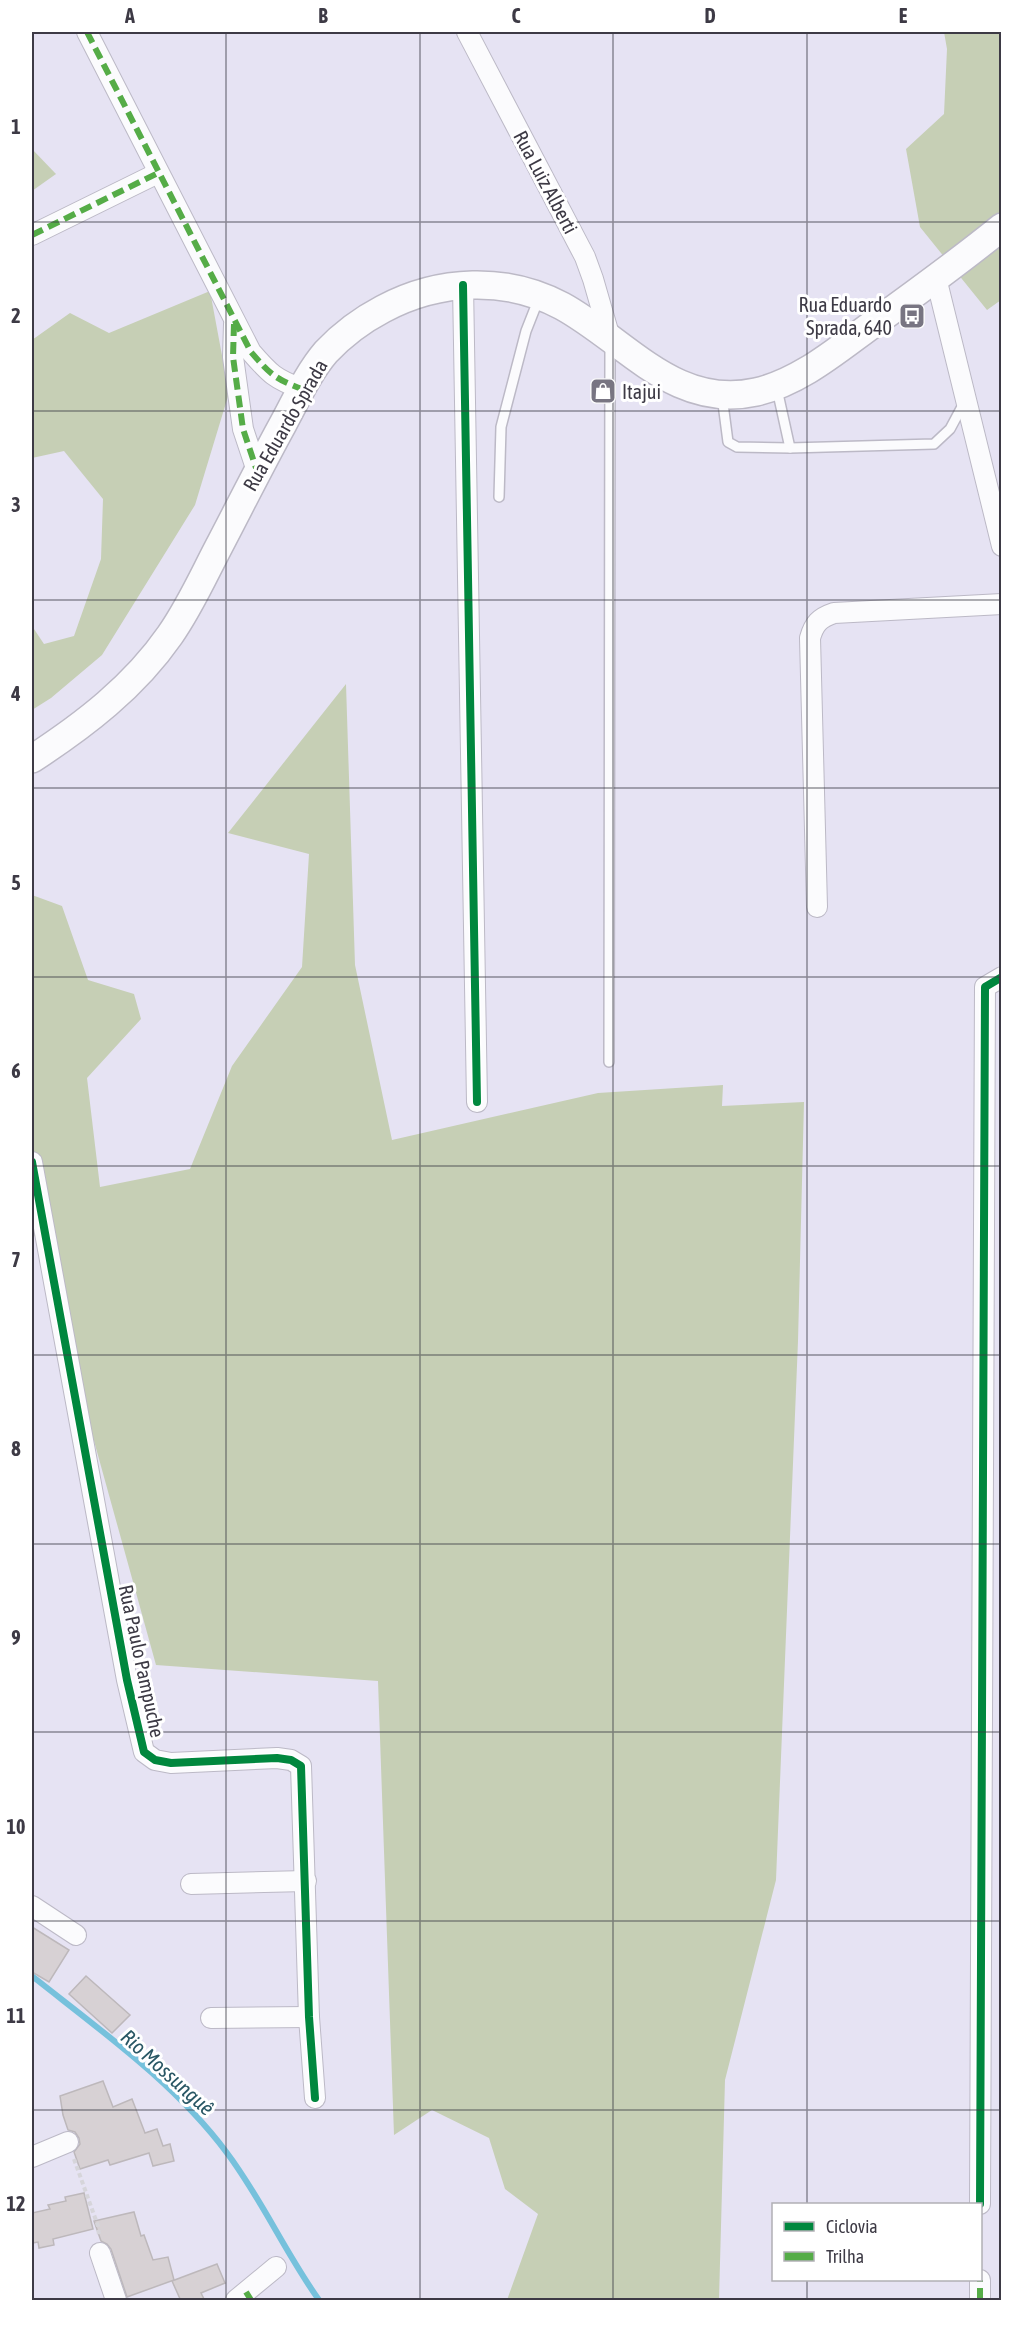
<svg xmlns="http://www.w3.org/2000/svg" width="1033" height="2332" viewBox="0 0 1033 2332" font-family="'Asap Condensed',sans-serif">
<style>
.green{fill:#c6cfb5}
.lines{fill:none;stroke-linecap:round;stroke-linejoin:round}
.stream{stroke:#76c1dc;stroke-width:6}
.building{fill:#d7d1d4;stroke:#bdb8bb;stroke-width:1.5}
.service-casing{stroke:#bcb9c6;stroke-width:12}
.minor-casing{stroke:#bcb9c6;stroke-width:22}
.secondary-casing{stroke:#bcb9c6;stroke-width:30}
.path{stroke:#d6d5da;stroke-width:4;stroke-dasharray:4.5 3;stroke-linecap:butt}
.service{stroke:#fbfbfd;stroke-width:9}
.minor{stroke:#fbfbfd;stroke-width:20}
.secondary{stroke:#fbfbfd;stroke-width:27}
.quiet{stroke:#55ac47;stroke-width:6;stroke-dasharray:12 6;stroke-linecap:butt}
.cycleway-casing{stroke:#fff;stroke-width:11}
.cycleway{stroke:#00873e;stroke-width:8}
.grid{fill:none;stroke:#3d3a45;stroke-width:1.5;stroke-opacity:0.55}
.labels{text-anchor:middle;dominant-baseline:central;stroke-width:6;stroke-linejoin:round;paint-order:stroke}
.street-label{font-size:20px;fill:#3d3a45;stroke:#fff}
.poi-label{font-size:20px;fill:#3d3a45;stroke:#fff;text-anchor:end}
.water-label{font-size:21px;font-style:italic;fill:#295765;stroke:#fff}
.neatline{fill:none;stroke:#3d3a45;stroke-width:2}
.grid-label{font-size:20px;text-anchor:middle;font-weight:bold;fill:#3d3a45}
</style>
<rect width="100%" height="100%" fill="#e6e3f3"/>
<g class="green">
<polygon points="944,32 1001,32 1001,300 987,310 920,227 906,149 944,114 947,49"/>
<polygon points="32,149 56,174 32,191"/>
<polygon points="210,291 229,393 195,505 102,655 51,698 32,710 32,626 44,644 74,636 101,559 103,499 64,451 32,458 32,340 70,313 109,333"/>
<polygon points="346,684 355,965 392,1140 598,1093 723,1085 722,1106 804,1102 798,1341 776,1880 725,2080 719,2300 507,2300 538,2214 505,2189 489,2138 432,2110 394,2135 378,1681 156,1665 39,1242 32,1233 32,895 62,906 88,980 134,994 141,1019 87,1078 100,1187 190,1169 232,1066 302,967 309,854 228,833"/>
</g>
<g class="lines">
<path class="stream" d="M32,1976C100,2030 175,2083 227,2153C261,2198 286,2254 319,2300"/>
</g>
<g class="building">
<polygon points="32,1927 69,1950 49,1982 32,1972"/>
<polygon points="86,1976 130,2015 112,2033 69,1994"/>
<polygon points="103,2081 113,2107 132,2099 145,2133 157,2129 163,2146 170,2144 174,2161 153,2166 149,2153 110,2165 108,2160 80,2169 74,2152 80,2144 79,2138 75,2132 68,2130 63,2115 60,2096"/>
<polygon points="84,2193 93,2229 53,2239 54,2245 39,2248 38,2242 32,2243 32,2213 50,2209 48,2205 66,2201 65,2197"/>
<polygon points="134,2212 141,2236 144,2235 153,2260 168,2257 174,2280 127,2297 111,2249 107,2244 101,2241 94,2221"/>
<polygon points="217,2264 225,2283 201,2293 205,2301 181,2301 172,2281"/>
</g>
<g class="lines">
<g class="service-casing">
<g id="service">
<polyline points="777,389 790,448"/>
<polyline points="722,396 728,442 737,447 790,448 934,444 950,429 965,401"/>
<polyline points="499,497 501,427 526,331 539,298"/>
<polyline points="609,1062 610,343"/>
</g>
</g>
<g class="minor-casing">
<g id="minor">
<path d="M87,32L251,352C270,374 275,379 302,389"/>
<polyline points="467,32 585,257 593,279 610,338"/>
<polyline points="32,235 158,173"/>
<polyline points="936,278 1002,546"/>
<polyline points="463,285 477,1102"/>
<polyline points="234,324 233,357 243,429 257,471"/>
<path d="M817,907L810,638C814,624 819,618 834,613L1002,604"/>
<polyline points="32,1162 127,1680 144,1752 155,1760 171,1763 277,1758 291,1760 301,1766 309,2017 315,2098"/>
<polyline points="191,1884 306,1881"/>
<polyline points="32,1906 76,1935"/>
<polyline points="211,2018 309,2017"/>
<polyline points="32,2157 68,2142"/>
<polyline points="980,2204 985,987 1002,977"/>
<polyline points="100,2253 116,2300"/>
<polyline points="236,2300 276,2267"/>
<polyline points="980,2300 980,2280"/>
</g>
</g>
<g class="secondary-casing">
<path id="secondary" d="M32,759C84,725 134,687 170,635C189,608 202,579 217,550C239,508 260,466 283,424C296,400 308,373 326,352C342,335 362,320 383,309C439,279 506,276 562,306C626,341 675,410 756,392C800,382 837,350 873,324C916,293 960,261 1002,227"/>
</g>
<polyline class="path" points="74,2159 98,2226 99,2235"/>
<use href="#service" class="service"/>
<use href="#minor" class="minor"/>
<use href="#secondary" class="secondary"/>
<g class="quiet">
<path d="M87,32L251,352C270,374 275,379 302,389"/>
<polyline points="32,235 158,173"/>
<polyline points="234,324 233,357 243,429 257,471"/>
<polyline points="246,2292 251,2300"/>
<polyline points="980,2300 980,2280"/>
</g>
<g class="cycleway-casing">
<g id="cycleway">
<polyline points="463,285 477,1102"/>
<polyline points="32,1162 127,1680 144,1752 155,1760 171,1763 277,1758 291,1760 301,1766 309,2017 315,2098"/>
<polyline points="980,2204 985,987 1002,977"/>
</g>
</g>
<use href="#cycleway" class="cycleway"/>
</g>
<path class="grid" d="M226,32V2300M420,32V2300M613,32V2300M807,32V2204M32,222H1002M32,411H1002M32,600H1002M32,788H1002M32,977H1002M32,1166H1002M32,1355H1002M32,1544H1002M32,1732H1002M32,1921H1002M32,2110H1002M807,2280V2300"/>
<defs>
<g id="bus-square" transform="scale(1.35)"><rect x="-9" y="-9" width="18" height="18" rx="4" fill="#787582" stroke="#fff"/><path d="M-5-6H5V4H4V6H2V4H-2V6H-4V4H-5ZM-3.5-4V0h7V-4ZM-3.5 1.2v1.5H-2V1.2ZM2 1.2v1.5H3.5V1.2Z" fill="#fff"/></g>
<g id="shop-square" transform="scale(1.35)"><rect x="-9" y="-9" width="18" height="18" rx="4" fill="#787582" stroke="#fff"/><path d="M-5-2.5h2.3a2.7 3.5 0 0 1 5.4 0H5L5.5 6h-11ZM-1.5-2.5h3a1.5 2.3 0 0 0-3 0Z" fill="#fff"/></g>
</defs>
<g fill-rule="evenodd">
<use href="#bus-square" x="912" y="316"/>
<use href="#shop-square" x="603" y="391"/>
</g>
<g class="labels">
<g class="street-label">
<text transform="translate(546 182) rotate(62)">Rua Luiz Alberti</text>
<text transform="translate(285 425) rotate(-60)">Rua Eduardo Sprada</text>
<text transform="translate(142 1661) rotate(78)">Rua Paulo Pampuche</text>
</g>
<g class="poi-label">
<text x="892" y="304">Rua Eduardo<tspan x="892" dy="23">Sprada, 640</tspan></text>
<text x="622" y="391" text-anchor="start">Itajui</text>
</g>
<g class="water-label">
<text transform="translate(168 2072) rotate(42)">Rio Mossunguê</text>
</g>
</g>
<rect width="1033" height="2332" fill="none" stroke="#ffffff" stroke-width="66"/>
<rect x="772" y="2203" width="210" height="78" fill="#ffffff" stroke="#b1b0b5" stroke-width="1.5"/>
<rect x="784" y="2222" width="30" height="9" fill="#00873e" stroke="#b1b0b5" stroke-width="1.5"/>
<text x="826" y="2233" font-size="18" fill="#3d3a45">Ciclovia</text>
<rect x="784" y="2252" width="30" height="9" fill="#55ac47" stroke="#b1b0b5" stroke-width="1.5"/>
<text x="826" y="2263" font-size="18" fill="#3d3a45">Trilha</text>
<rect x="33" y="33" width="967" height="2266" class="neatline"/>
<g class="grid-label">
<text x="130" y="23">A</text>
<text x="323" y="23">B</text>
<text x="516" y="23">C</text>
<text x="710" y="23">D</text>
<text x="903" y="23">E</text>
<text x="16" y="134">1</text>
<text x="16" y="323">2</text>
<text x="16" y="512">3</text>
<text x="16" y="701">4</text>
<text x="16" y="890">5</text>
<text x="16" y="1078">6</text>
<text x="16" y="1267">7</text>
<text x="16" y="1456">8</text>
<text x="16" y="1645">9</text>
<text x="16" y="1834">10</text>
<text x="16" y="2023">11</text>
<text x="16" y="2211">12</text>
</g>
</svg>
